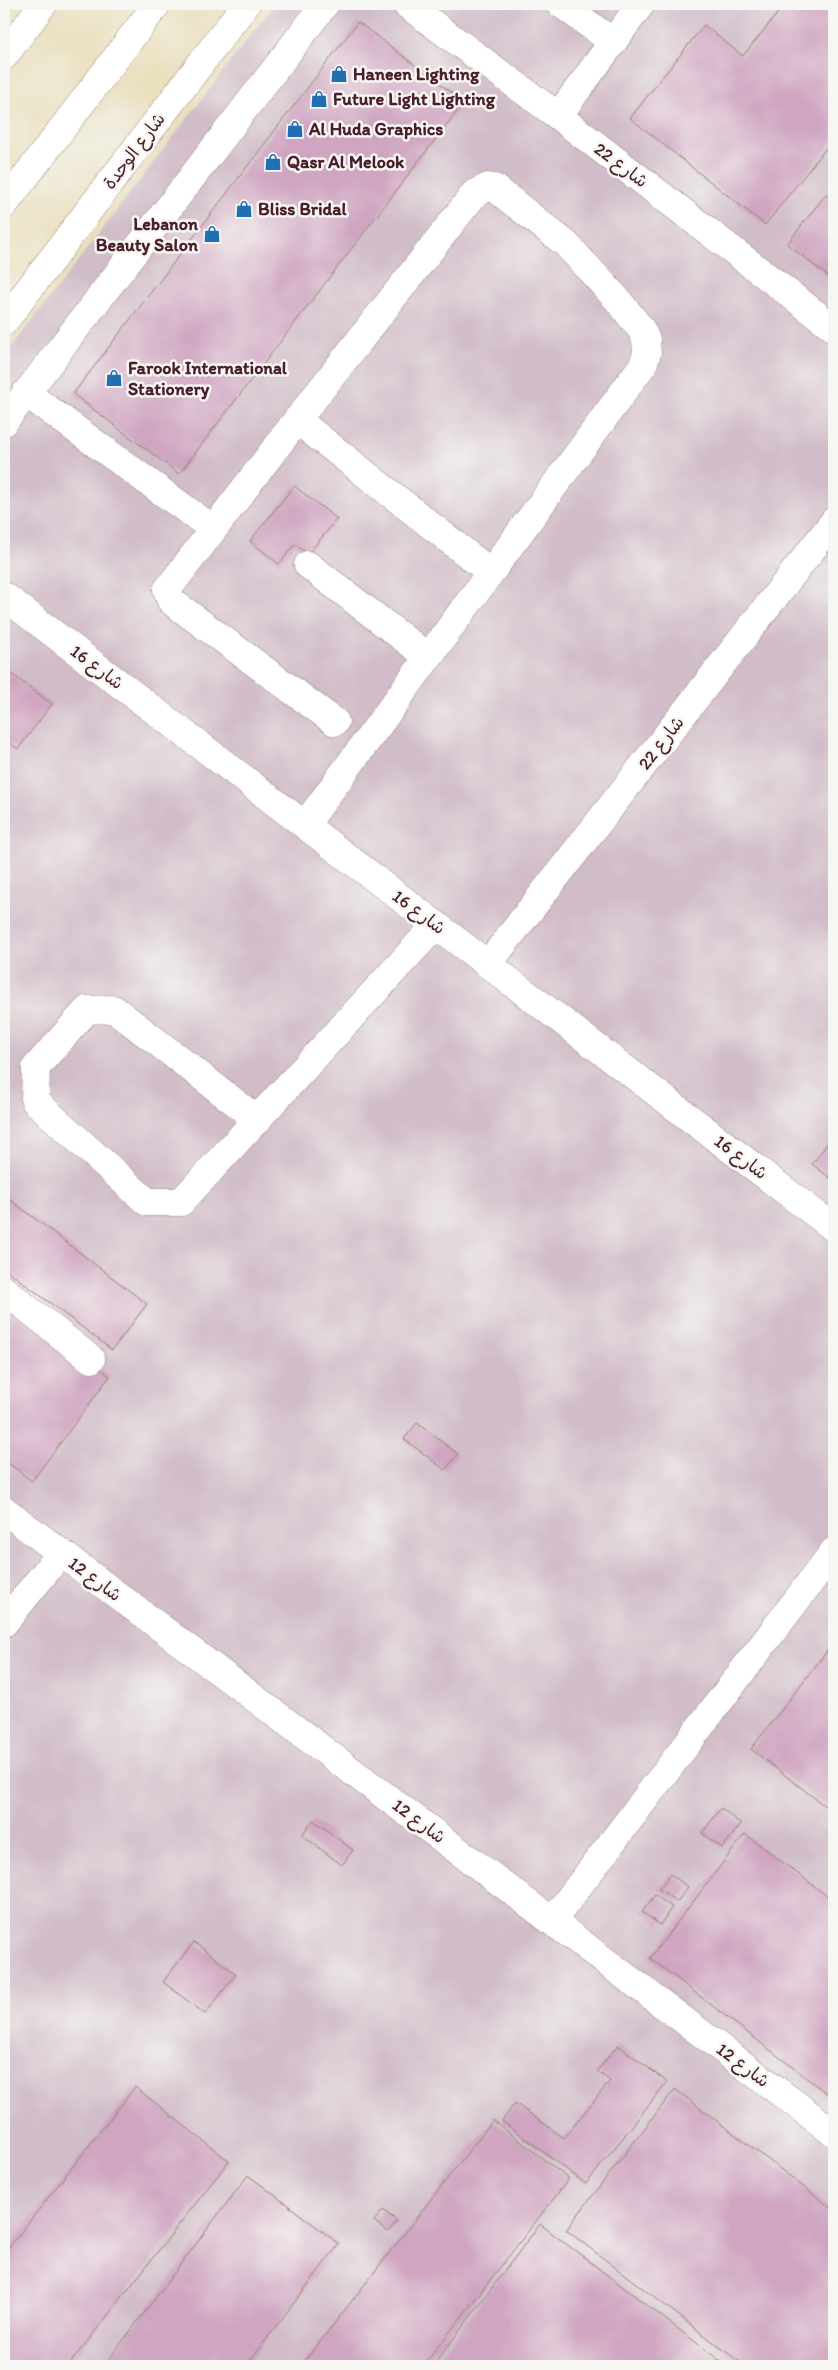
<svg xmlns="http://www.w3.org/2000/svg" width="838" height="2370" viewBox="0 0 838 2370" font-family="Itim,'Playpen Sans Arabic',sans-serif">
<style>
.industrial{fill:#d1bdc9}
.building{fill:#cfa5c1}
.lines{fill:none;stroke-linecap:round;stroke-linejoin:round}
.minor-casing{stroke:#9a8075;stroke-width:29}
.highway-casing{stroke:#9a8075;stroke-width:29}
.minor{stroke:#fff;stroke-width:28}
.highway{stroke:#fff;stroke-width:28}
.labels{text-anchor:middle;dominant-baseline:central;stroke-width:5;stroke-linejoin:round;paint-order:stroke}
.poi-label{font-size:18px;font-weight:bold;fill:#4a1f2b;stroke:#f6f6f2;text-anchor:start}
.street-label{font-size:18px;fill:#4a1f2b;stroke:#f6f6f2}
</style>
<rect width="100%" height="100%" fill="#f6f6f2"/>
<filter id="ink" filterUnits="userSpaceOnUse"><feTurbulence type="fractalNoise" baseFrequency=".02" numOctaves="2"/><feDisplacementMap in="SourceGraphic" scale="10" xChannelSelector="R" yChannelSelector="G"/><feConvolveMatrix kernelMatrix="1 2 1 2 8 2 1 2 1" color-interpolation-filters="sRGB"/></filter>
<filter id="wash" filterUnits="userSpaceOnUse"><feTurbulence type="fractalNoise" baseFrequency=".0096" numOctaves="4" result="noise"/><feDisplacementMap in="SourceGraphic" scale="20" xChannelSelector="R" yChannelSelector="G"/><feGaussianBlur stdDeviation="1.12" result="paint"/><feColorMatrix in="noise" values="0 0 0 0 0 0 0 0 0 0 0 0 0 0 0 0 0 1.4 0 .05"/><feComposite in="paint" operator="in"/></filter>
<g filter="url(#wash)">
<rect width="100%" height="100%" fill="#eae0bf"/>
<polygon class="industrial" points="275,4 834,4 834,2366 4,2366 4,357"/>
<g id="blocks">
<g class="building">
<polygon points="785,4 834,4 834,138 765,225 630,118 704,25 743,56"/>
<polygon points="358,22 464,102 179,474 73,394"/>
<polygon points="826,194 834,200 834,281 787,244"/>
<polygon points="294,486 337,519 308,554 295,544 279,564 250,541"/>
<polygon points="4,668 52,704 18,749 4,739"/>
<polygon points="834,1135 834,1181 812,1164"/>
<polygon points="4,1195 147,1304 112,1350 4,1268"/>
<polygon points="4,1297 110,1376 32,1481 4,1460"/>
<polygon points="417,1423 458,1454 445,1470 404,1439"/>
<polygon points="834,1642 834,1813 751,1749"/>
<polygon points="721,1808 741,1824 722,1848 702,1833"/>
<polygon points="313,1820 353,1850 342,1865 302,1835"/>
<polygon points="745,1834 834,1901 834,2099 650,1958"/>
<polygon points="670,1874 688,1887 677,1902 659,1889"/>
<polygon points="655,1895 672,1907 660,1925 642,1912"/>
<polygon points="194,1942 236,1974 205,2014 163,1982"/>
<polygon points="618,2045 667,2082 586,2184 502,2121 515,2103 564,2138 610,2081 597,2071"/>
<polygon points="135,2087 229,2161 68,2366 4,2366 4,2254"/>
<polygon points="675,2089 834,2210 834,2366 745,2366 566,2230"/>
<polygon points="493,2120 569,2179 423,2366 301,2366"/>
<polygon points="248,2175 339,2244 246,2366 104,2366"/>
<polygon points="383,2210 397,2221 388,2232 374,2221"/>
<polygon points="540,2224 727,2366 433,2366"/>
</g>
</g>
</g>
<g filter="url(#ink)">
<use href="#blocks" fill-opacity="0" stroke="#9a8075" stroke-width="1"/>
<g class="lines">
<g class="minor-casing">
<g id="minor">
<polyline points="406,4 558,116 834,328"/>
<polyline points="561,4 613,42"/>
<polyline points="4,56 43,4"/>
<polyline points="558,116 641,4"/>
<polyline points="26,393 213,529"/>
<polyline points="297,420 490,572"/>
<polyline points="4,422 325,4"/>
<polyline points="308,565 428,657"/>
<polyline points="4,596 834,1228"/>
<polyline points="305,825 643,365 647,353 646,340 641,329 617,299 566,244 495,188 488,187 475,193 297,420 167,590 171,601 335,722"/>
<polyline points="488,964 834,521"/>
<polyline points="258,1120 114,1009 87,1010 36,1067 35,1101 147,1202 181,1202 436,925"/>
<polyline points="4,1290 91,1359"/>
<polyline points="4,1510 834,2133"/>
<polyline points="4,1623 61,1553"/>
<polyline points="552,1921 834,1551"/>
</g>
</g>
<g class="highway-casing">
<g id="highway">
<polyline points="4,205 157,4"/>
<polyline points="4,322 246,4"/>
</g>
</g>
<use href="#minor" class="minor"/>
<use href="#highway" class="highway"/>
</g>
</g>
<defs>
<g id="shop-bare" transform="scale(1.35)"><path d="M-5-2.5h2.3a2.7 3.5 0 0 1 5.4 0H5L5.5 6h-11ZM-1.5-2.5h3a1.5 2.3 0 0 0-3 0Z" fill="#1f6fb2" stroke="#f6f6f2" stroke-width="2.5" paint-order="stroke"/></g>
</defs>
<g fill-rule="evenodd">
<use href="#shop-bare" x="339" y="74"/>
<use href="#shop-bare" x="319" y="99"/>
<use href="#shop-bare" x="295" y="129"/>
<use href="#shop-bare" x="273" y="162"/>
<use href="#shop-bare" x="244" y="209"/>
<use href="#shop-bare" x="212" y="234"/>
<use href="#shop-bare" x="114" y="378"/>
</g>
<g class="labels">
<g class="poi-label">
<text x="353" y="74">Haneen Lighting</text>
<text x="333" y="99">Future Light Lighting</text>
<text x="309" y="129">Al Huda Graphics</text>
<text x="287" y="162">Qasr Al Melook</text>
<text x="258" y="209">Bliss Bridal</text>
<text x="198" y="224" text-anchor="end">Lebanon<tspan x="198" dy="21">Beauty Salon</tspan></text>
<text x="128" y="368">Farook International<tspan x="128" dy="21">Stationery</tspan></text>
</g>
<g class="street-label">
<text transform="translate(134 151) rotate(-53)">شارع الوحدة</text>
<text transform="translate(621 165) rotate(37)">شارع 22</text>
<text transform="translate(97 667) rotate(37)">شارع 16</text>
<text transform="translate(661 743) rotate(-52)">شارع 22</text>
<text transform="translate(419 912) rotate(37)">شارع 16</text>
<text transform="translate(741 1157) rotate(37)">شارع 16</text>
<text transform="translate(95 1579) rotate(37)">شارع 12</text>
<text transform="translate(419 1821) rotate(37)">شارع 12</text>
<text transform="translate(743 2065) rotate(37)">شارع 12</text>
</g>
</g>
<rect width="838" height="2370" fill="none" stroke="#f6f6f2" stroke-width="20"/>
</svg>
